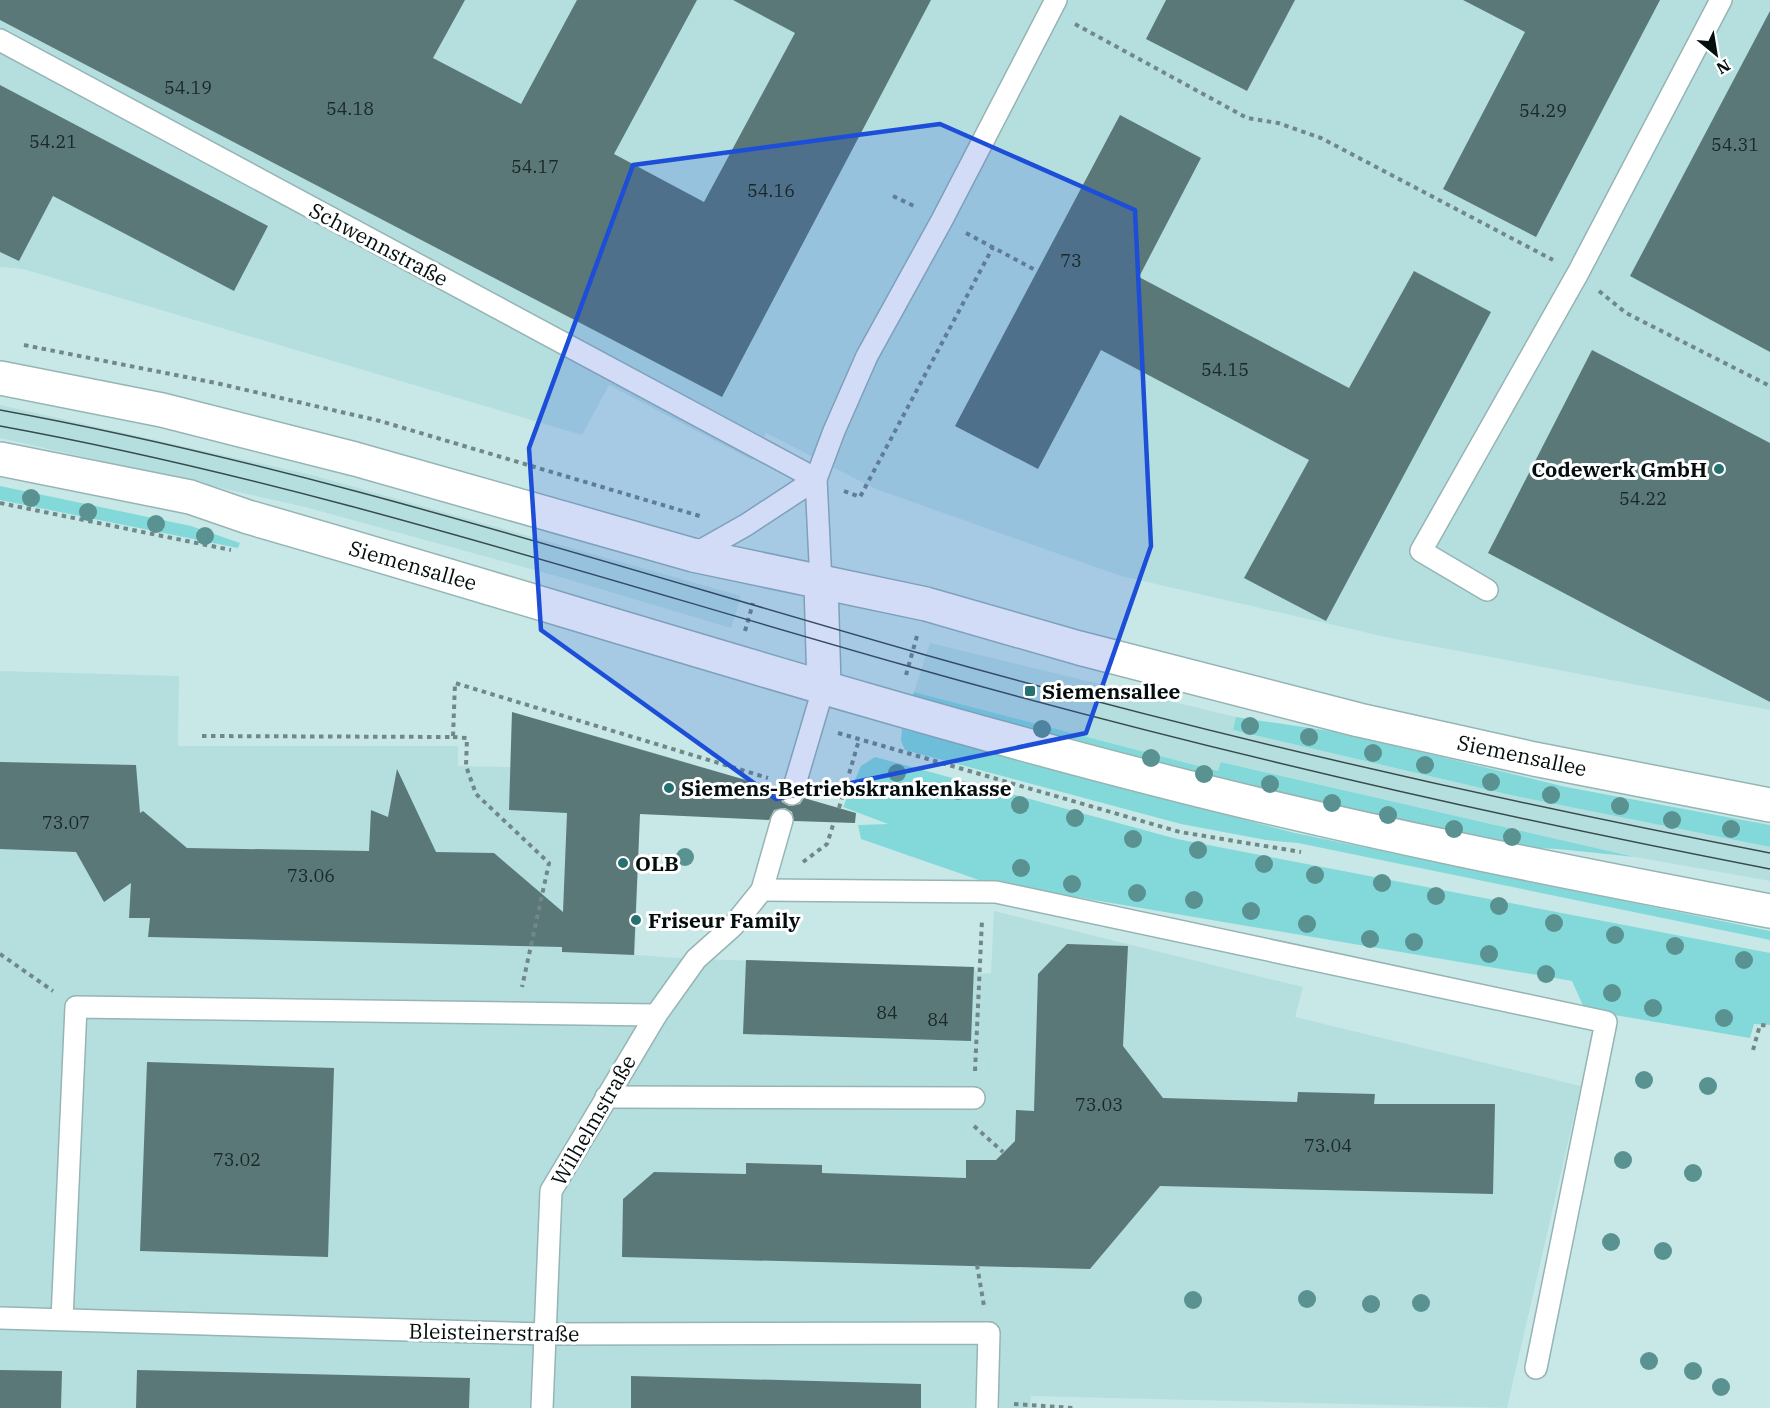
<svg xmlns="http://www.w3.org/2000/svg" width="1770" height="1408" viewBox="0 0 1770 1408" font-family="'IBM Plex Serif',serif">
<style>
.built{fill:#b5dfdf}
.green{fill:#83d9da}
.building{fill:#5b7878}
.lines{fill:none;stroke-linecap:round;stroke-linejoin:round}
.service-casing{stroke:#96b4b4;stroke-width:24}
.secondary-casing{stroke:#96b4b4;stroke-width:36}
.path{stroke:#728888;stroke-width:4;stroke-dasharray:4.5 4.5;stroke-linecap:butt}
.service{stroke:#fff;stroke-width:21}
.secondary{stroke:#fff;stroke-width:33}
.tram{stroke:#3a4a4a;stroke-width:1.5}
.tree{fill:#5a9292}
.marked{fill:#1d4ed8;fill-opacity:0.2;stroke:#1d4ed8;stroke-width:4.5;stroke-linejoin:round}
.poi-dot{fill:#257071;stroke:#fff;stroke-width:2}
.labels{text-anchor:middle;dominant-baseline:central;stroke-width:6;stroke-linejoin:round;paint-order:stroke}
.number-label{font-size:18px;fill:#1a2828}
.street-label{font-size:21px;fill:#040e0e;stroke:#fff}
.poi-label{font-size:21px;font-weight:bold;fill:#040e0e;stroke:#fff;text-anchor:start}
</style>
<rect width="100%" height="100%" fill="#c8e8e8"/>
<g class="built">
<polygon points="0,0 1770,0 1770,710 1390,638 1121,576 876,489 766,433 752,460 609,385 582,435 23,269 0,267"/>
<polygon points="0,405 312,475 741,596 731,628 560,577 305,507 0,438"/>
<polygon points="930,643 1236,717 1233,730 1515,796 1770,847 1770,881 1635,857 1222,762 1218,771 914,692"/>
<polygon points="0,671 179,676 178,746 458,746 458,766 510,767 512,712 693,764 691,816 614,812 613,838 639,839 635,955 696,959 974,967 978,974 991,973 994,911 1303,987 1295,1017 1581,1086 1507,1408 1031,1396 1030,1408 0,1408"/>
</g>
<g class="green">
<polygon points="0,486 191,526 240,543 238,548 0,500"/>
<polygon points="914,692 1218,771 1221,762 1635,857 1558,849 1491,846 911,702"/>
<polygon points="1236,717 1343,733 1566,787 1770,825 1770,847 1515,796 1233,730"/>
<polygon points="902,729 1295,833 1770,931 1770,940 1298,843 1266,840 1181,824 905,750 901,741"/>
<polygon points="875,757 1177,839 1770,953 1770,1025 1754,1024 1750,1038 1585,1010 1572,981 982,881 861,839 858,825 888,824 843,807 861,766"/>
</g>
<g class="building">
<polygon points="0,0 465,0 433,58 521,104 577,0 697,0 614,154 704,202 795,33 733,0 931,0 722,397 0,20"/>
<polygon points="1166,0 1295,0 1247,91 1146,39"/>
<polygon points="1463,0 1660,0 1536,237 1443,189 1525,32"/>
<polygon points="1770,11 1770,352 1630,276"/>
<polygon points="0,85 268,226 234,291 53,196 19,261 0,252"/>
<polygon points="1120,115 1201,158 1139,277 1349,388 1414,271 1491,312 1326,621 1244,578 1309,460 1101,350 1038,469 955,426"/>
<polygon points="1592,350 1770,443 1770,702 1488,553"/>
<polygon points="512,712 780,790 782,802 789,806 800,804 804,798 856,813 855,823 794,821 792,812 785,808 774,810 769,820 640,814 634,955 562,952 562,947 148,937 150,918 129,918 131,883 104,902 76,852 0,849 0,762 136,765 140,813 143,811 187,848 369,851 371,810 388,817 397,769 436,852 494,853 563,912 567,813 509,810"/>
<polygon points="1067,944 1128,946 1123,1046 1163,1098 1297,1102 1298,1092 1375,1094 1374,1104 1495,1104 1493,1194 1160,1186 1090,1269 622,1257 623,1199 654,1172 746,1174 746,1163 822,1165 822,1173 966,1178 966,1160 996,1160 1015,1141 1016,1110 1034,1111 1038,974"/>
<polygon points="746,960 974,967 971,1041 743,1034"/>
<polygon points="147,1062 334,1068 328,1257 140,1251"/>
<polygon points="0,1370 62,1371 61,1408 0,1408"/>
<polygon points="137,1370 470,1378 469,1408 136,1408"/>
<polygon points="631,1376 921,1384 921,1408 631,1408"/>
</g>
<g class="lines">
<g class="service-casing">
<g id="service">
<polyline points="0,40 816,479"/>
<polyline points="693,555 746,525 816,479"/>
<polyline points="821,583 816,479 834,431 867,356 942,220 1056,0"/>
<polyline points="1487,590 1421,551 1578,273 1721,0"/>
<polyline points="792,794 824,686"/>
<polyline points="762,890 996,892 1606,1022 1536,1368"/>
<polyline points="606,1097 974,1098"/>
<polyline points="0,1318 544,1334 989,1333 987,1408"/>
<polyline points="62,1319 76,1007 656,1015"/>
<polyline points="542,1408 551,1191 656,1015 696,959 733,926 762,890 782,820"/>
</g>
</g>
<g class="secondary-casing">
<g id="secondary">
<polyline points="0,378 162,410 355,459 693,555 926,604 1079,648 1359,720 1534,759 1770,805"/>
<path d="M0,459L190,497L248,517C552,604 853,702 1159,780C1361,832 1565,872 1770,911"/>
<polyline points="821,583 824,686"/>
</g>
</g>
<g class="path">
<polyline points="1075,24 1247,118 1278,123 1321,138 1553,260"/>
<polyline points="893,196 916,207"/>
<polyline points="966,233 1037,271"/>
<polyline points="1599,291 1626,313 1770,386"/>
<polyline points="24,345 216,383 380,421 703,517"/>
<polyline points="844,491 860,497 993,247"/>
<polyline points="0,503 231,550"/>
<polyline points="745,631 753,603"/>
<polyline points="906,675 917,636"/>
<polyline points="838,733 1180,832 1301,852"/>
<polyline points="202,736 453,737 455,683 768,778"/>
<polyline points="453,737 467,738 466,766 476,794 549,863 522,987"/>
<polyline points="839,808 859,740"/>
<polyline points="803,862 827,844 834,822"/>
<polyline points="0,954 53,991"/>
<polyline points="1753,1050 1760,1025 1770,1026"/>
<polyline points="975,1071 982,920"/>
<polyline points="974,1126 1003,1152"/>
<polyline points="977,1265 984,1306"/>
<polyline points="1014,1404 1073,1408"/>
</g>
<use href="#service" class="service"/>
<use href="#secondary" class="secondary"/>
<g class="tram">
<path d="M0,410C313,467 616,567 922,654C1201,733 1485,798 1770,853"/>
<path d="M0,426C307,482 604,580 904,665C1190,746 1479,813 1770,869"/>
</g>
</g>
<g class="tree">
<circle cx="31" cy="498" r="9"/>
<circle cx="88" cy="512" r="9"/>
<circle cx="156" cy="524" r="9"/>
<circle cx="205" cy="536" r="9"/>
<circle cx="1250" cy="726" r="9"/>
<circle cx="1042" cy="729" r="9"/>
<circle cx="1309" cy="737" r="9"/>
<circle cx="1373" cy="753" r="9"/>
<circle cx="1151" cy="758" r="9"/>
<circle cx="1425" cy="765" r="9"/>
<circle cx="897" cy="773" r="9"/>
<circle cx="1204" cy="774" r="9"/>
<circle cx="1491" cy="782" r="9"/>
<circle cx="1270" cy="784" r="9"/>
<circle cx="958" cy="791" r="9"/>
<circle cx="1551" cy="795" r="9"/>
<circle cx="1332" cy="803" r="9"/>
<circle cx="1020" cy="805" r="9"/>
<circle cx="1620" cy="806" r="9"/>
<circle cx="1388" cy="815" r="9"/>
<circle cx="1075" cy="818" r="9"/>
<circle cx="1672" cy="820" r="9"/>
<circle cx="1454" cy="829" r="9"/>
<circle cx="1731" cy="829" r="9"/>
<circle cx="1512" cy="837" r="9"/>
<circle cx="1133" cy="839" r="9"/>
<circle cx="1198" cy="850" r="9"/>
<circle cx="685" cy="857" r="9"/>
<circle cx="1264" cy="864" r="9"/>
<circle cx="1021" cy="868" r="9"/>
<circle cx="1315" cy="875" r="9"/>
<circle cx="1382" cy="883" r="9"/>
<circle cx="1072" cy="884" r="9"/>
<circle cx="1137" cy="893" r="9"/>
<circle cx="1436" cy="896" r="9"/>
<circle cx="1194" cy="900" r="9"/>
<circle cx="1499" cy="906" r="9"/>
<circle cx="1251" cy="911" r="9"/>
<circle cx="1554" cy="923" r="9"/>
<circle cx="1307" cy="924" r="9"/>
<circle cx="1615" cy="935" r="9"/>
<circle cx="1370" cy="939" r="9"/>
<circle cx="1414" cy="942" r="9"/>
<circle cx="1675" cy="946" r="9"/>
<circle cx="1489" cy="954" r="9"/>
<circle cx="1744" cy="960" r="9"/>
<circle cx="1546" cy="974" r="9"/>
<circle cx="1612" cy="993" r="9"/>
<circle cx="1653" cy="1008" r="9"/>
<circle cx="1724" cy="1018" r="9"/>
<circle cx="1644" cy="1080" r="9"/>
<circle cx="1708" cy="1086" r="9"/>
<circle cx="1623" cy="1160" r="9"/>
<circle cx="1693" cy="1173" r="9"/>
<circle cx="1611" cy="1242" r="9"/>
<circle cx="1663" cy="1251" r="9"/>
<circle cx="1307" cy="1299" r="9"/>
<circle cx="1193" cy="1300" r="9"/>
<circle cx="1421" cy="1303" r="9"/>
<circle cx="1371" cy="1304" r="9"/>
<circle cx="1649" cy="1361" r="9"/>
<circle cx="1693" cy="1371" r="9"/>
<circle cx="1721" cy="1387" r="9"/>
</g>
<path class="marked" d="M940,124L1135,210L1151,546L1086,733L776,799L541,630L529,448L633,165Z"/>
<g class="poi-dot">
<circle cx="1719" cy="469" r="6"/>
<rect x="1024" y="685" width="12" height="12" rx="3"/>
<circle cx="669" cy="788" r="6"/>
<circle cx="623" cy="863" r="6"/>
<circle cx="636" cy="920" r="6"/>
</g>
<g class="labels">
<g class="number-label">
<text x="188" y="87">54.19</text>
<text x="350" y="108">54.18</text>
<text x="1543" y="110">54.29</text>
<text x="53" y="141">54.21</text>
<text x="1735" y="144">54.31</text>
<text x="535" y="166">54.17</text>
<text x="771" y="190">54.16</text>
<text x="1071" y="260">73</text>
<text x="1225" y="369">54.15</text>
<text x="1643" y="498">54.22</text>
<text x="66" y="822">73.07</text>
<text x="311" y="875">73.06</text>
<text x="887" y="1012">84</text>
<text x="938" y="1019">84</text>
<text x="1099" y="1104">73.03</text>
<text x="1328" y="1145">73.04</text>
<text x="237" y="1159">73.02</text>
</g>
<g class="street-label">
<text transform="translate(379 244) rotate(28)">Schwennstraße</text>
<text transform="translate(413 565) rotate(16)">Siemensallee</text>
<text transform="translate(1522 755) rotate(12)">Siemensallee</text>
<text transform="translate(593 1120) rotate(-60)">Wilhelmstraße</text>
<text transform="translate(494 1332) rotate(1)">Bleisteinerstraße</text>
</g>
<g class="poi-label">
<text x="1707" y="469" text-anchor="end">Codewerk GmbH</text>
<text x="1042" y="691">Siemensallee</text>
<text x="681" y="788">Siemens-Betriebskrankenkasse</text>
<text x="635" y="863">OLB</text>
<text x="648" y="920">Friseur Family</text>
</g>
</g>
<g transform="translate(1716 54) rotate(150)" stroke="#ffffff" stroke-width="4.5" paint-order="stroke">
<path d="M0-4.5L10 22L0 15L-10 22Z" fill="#040e0e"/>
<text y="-9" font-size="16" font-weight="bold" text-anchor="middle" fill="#040e0e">N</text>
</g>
</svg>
